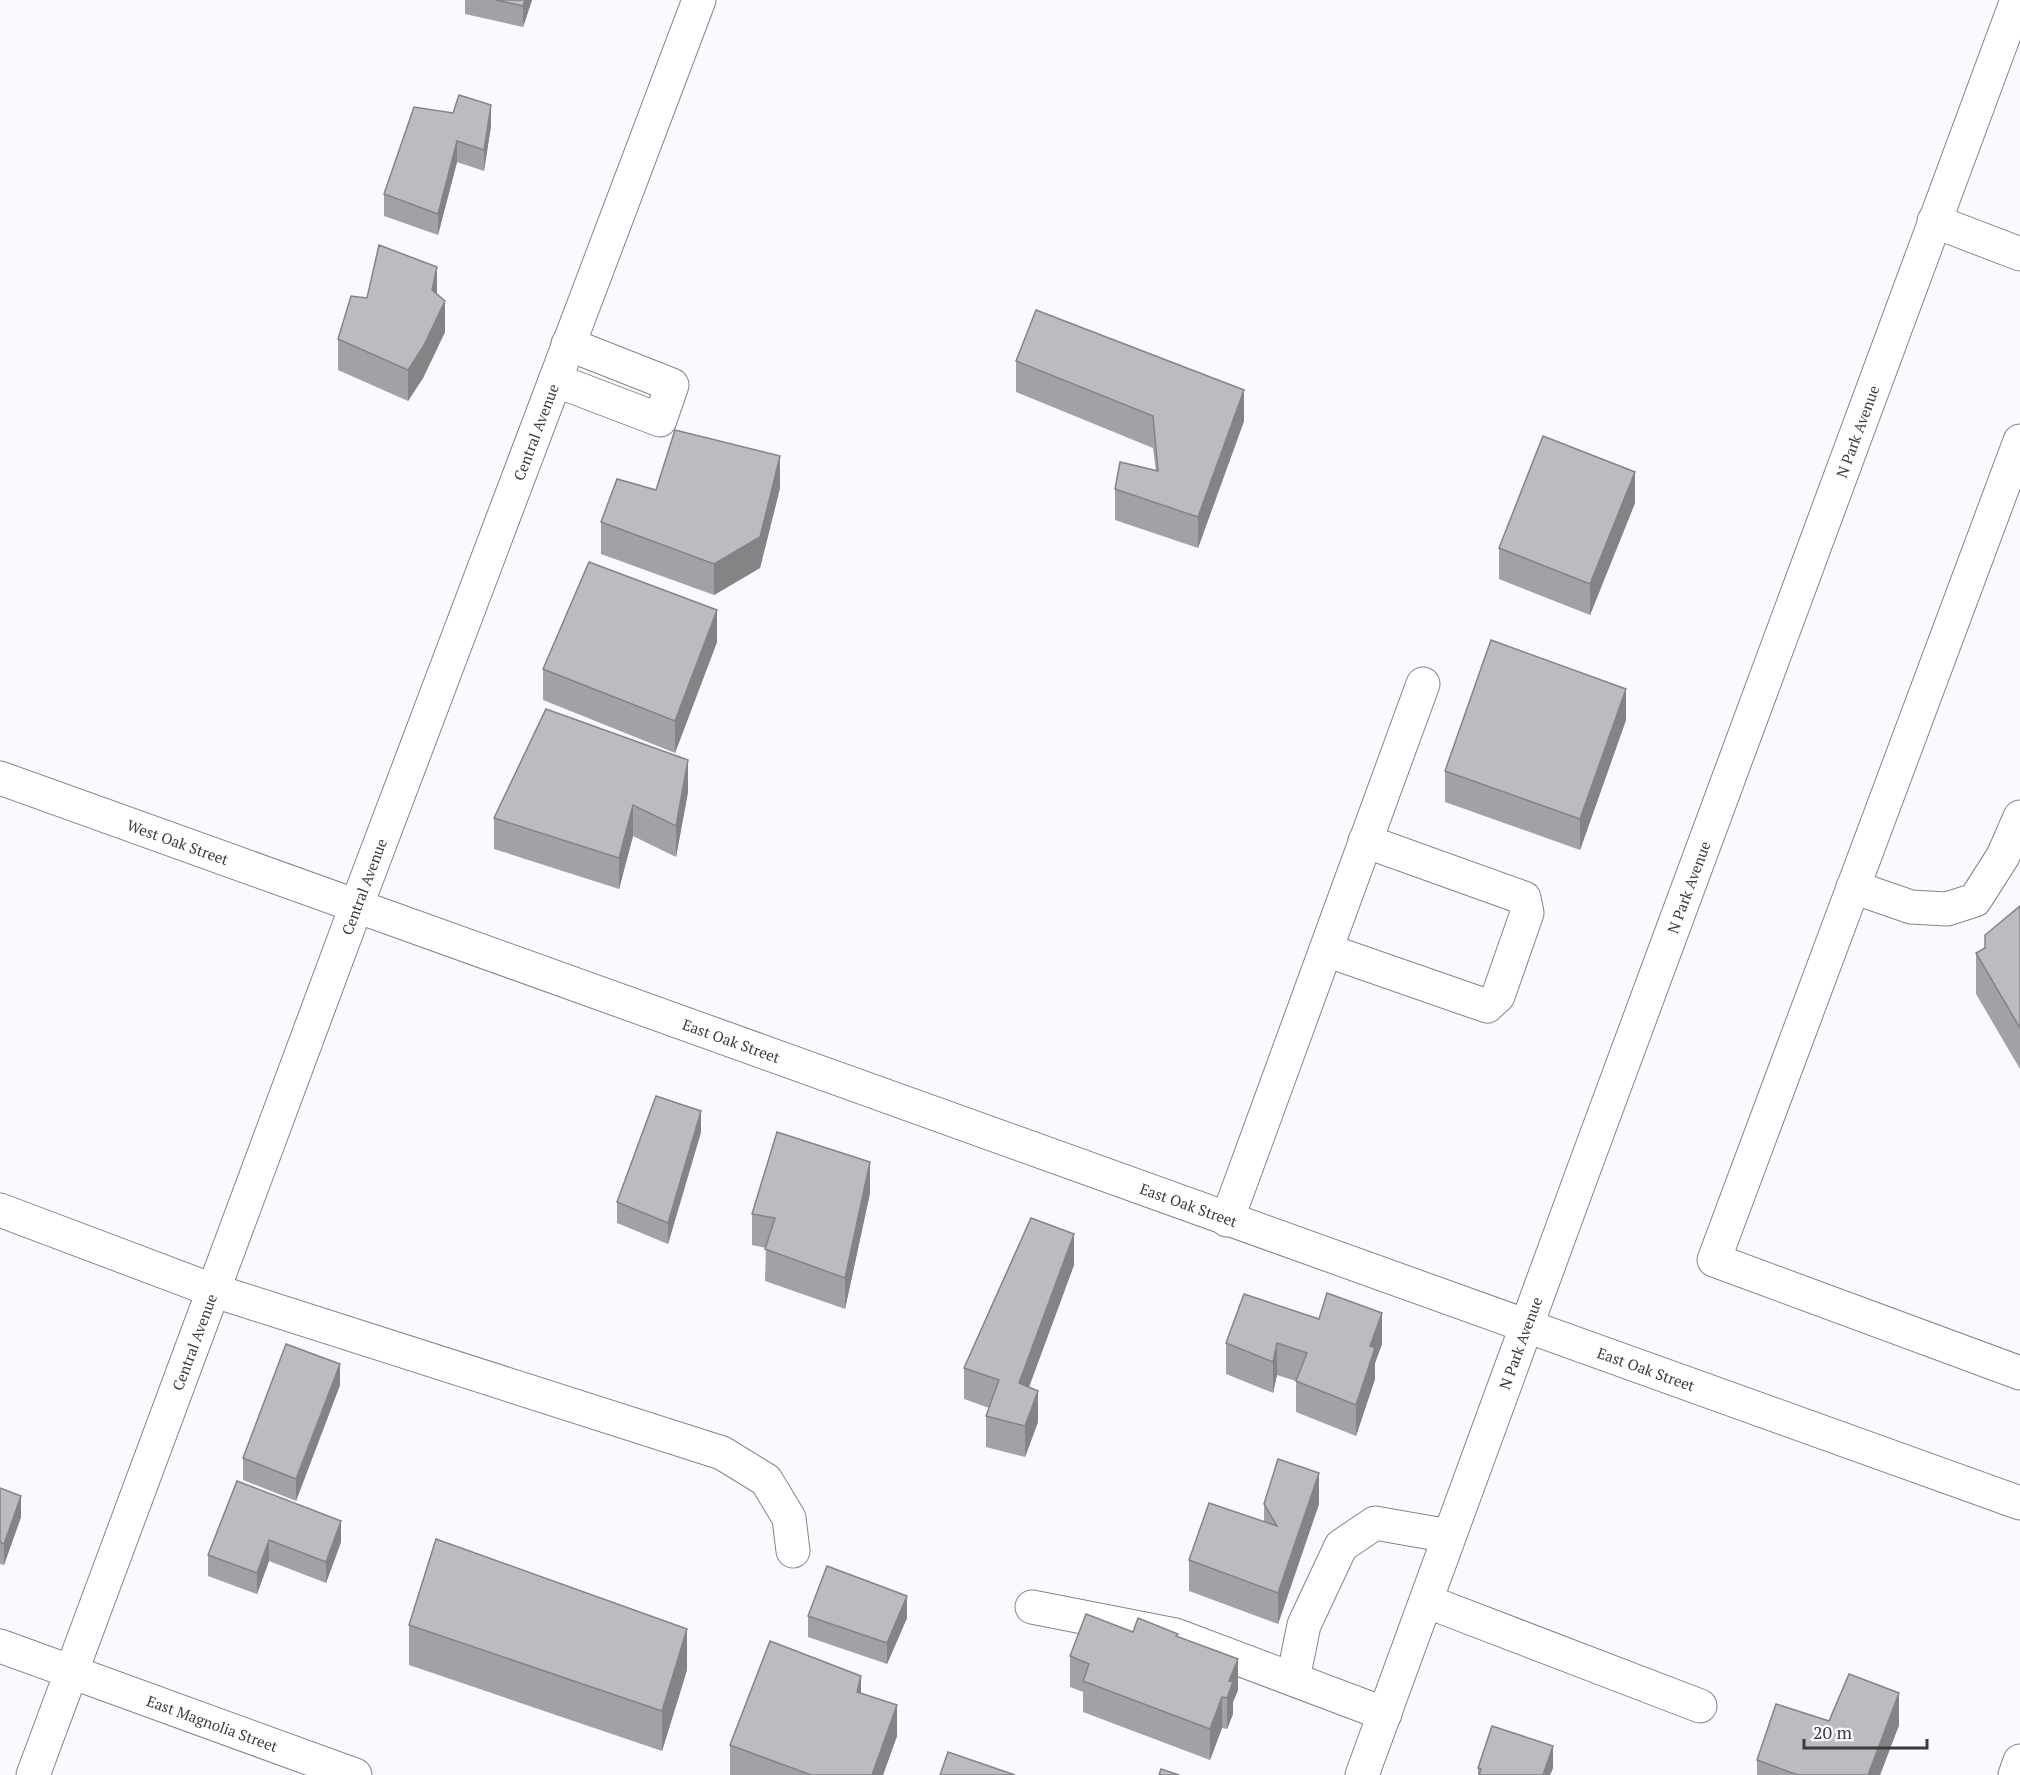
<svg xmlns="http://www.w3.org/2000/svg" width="2020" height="1775" viewBox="0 0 2020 1775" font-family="'PT Serif',serif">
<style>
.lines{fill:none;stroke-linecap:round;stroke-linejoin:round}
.minor-casing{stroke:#868489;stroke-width:35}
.major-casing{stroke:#868489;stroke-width:35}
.minor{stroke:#fff;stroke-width:33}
.major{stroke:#fff;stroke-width:33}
.wall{fill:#a3a1a5}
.shaded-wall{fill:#858386}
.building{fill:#bebbc0;stroke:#858386;stroke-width:1.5}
.labels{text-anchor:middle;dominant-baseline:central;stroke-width:4.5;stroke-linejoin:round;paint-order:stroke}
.street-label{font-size:15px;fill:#3c3b3d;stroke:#fbf8fe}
</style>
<rect width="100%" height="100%" fill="#fbf8fe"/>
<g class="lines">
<g class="minor-casing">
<g id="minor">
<polyline points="1934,221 2020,254"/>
<polyline points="555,380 660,420 672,385 568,344"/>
<polyline points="2020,441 1714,1260 2020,1373"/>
<path id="s1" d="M0,778L2020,1503"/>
<polyline points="1853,887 1911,907 1947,909 1975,900 2003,856 2020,817"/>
<polyline points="1326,950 1487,1006 1498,996 1527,913 1524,898 1365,841"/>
<polyline points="0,1210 212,1290 722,1453 766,1480 789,1518 793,1551"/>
<polyline points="1227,1220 1423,684"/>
<polyline points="1426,1601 1700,1706"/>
<polyline points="1032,1607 1175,1635 1385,1714"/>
<path id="s2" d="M0,1646L355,1775"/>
<polyline points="1293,1679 1304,1625 1341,1546 1375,1523 1449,1536"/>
<path id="s3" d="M33,1775L356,907L699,0"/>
<polyline points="2015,1775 2020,1761"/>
</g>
</g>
<g class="major-casing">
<g id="major">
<path id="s4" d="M1362,1775L1581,1177L2017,0"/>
</g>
</g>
<use href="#minor" class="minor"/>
<use href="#major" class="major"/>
</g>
<g class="wall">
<polygon points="465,0 532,0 523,27 465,14"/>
<polygon points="414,107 491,126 484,171 457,162 438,235 384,216 384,194"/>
<polygon points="437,294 445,332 423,378 408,401 338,370 338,339 367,298"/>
<polygon points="1016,361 1244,421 1198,548 1115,520 1115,489 1156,471 1153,448 1016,392"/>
<polygon points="780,488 760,568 714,595 601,554 601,522 656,490"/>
<polygon points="1635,503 1590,615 1499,579 1499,548"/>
<polygon points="717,642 675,753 543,700 543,669"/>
<polygon points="1626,720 1580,850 1445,802 1445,771"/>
<polygon points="688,792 676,857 633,836 619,889 494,849 494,818"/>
<polygon points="2020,906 2020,1069 1976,994 1976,953 1985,948"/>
<polygon points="701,1132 668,1244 617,1223 617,1202"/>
<polygon points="870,1193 845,1309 765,1281 766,1248 752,1245 752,1214"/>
<polygon points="1074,1265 1029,1387 1038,1422 1025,1457 986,1447 986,1416 989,1408 964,1399 964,1368"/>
<polygon points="1226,1343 1382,1344 1375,1363 1375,1379 1356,1436 1296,1412 1296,1381 1277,1375 1273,1393 1226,1374"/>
<polygon points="340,1385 296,1501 243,1480 243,1458"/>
<polygon points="237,1481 341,1542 326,1583 269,1561 257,1594 208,1576 208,1555"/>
<polygon points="0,1488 21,1517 4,1565 0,1564"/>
<polygon points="1264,1504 1319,1504 1278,1624 1189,1591 1189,1560 1264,1521"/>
<polygon points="808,1616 907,1618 887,1664 808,1637"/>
<polygon points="409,1625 687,1670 662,1751 409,1665"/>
<polygon points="1133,1632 1178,1637 1238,1690 1233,1702 1233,1714 1227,1729 1222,1728 1210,1760 1083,1712 1083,1692 1070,1687 1070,1656"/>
<polygon points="1829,1721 1899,1725 1880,1775 1757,1775 1757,1760"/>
<polygon points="897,1736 883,1775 730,1775 730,1745"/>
<polygon points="1478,1768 1553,1768 1550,1775 1478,1775"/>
</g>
<g class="shaded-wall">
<polygon points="525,0 532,0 523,27 523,6"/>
<polygon points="491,105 491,126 484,171 484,150"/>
<polygon points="457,141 457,162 438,235 438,214"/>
<polygon points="437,267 437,299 432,290"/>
<polygon points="445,301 445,332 423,378 408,401 408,370"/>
<polygon points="1244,390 1244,421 1198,548 1198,517"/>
<polygon points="780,456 780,488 760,568 714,595 714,564"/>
<polygon points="1635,472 1635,503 1590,615 1590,584"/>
<polygon points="717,610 717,642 675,753 675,721"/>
<polygon points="1626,689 1626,720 1580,850 1580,819"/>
<polygon points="688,760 688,792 676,857 676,826"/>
<polygon points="633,805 633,836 619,889 619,858"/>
<polygon points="701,1111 701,1132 668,1244 668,1223"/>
<polygon points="870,1162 870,1193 845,1309 845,1278"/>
<polygon points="1074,1234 1074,1265 1019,1414 1019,1383"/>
<polygon points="1382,1313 1382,1344 1375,1363 1375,1379 1356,1436 1356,1405 1370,1346"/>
<polygon points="1277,1343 1277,1375 1273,1393 1273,1362"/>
<polygon points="340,1364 340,1385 296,1501 296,1479"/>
<polygon points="1038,1391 1038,1422 1025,1457 1025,1426"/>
<polygon points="1319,1473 1319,1504 1278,1624 1278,1593"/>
<polygon points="21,1496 21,1517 4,1565 4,1544"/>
<polygon points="341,1521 341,1542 326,1583 326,1562"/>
<polygon points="269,1540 269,1561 257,1594 257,1573"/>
<polygon points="907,1596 907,1618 887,1664 887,1643"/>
<polygon points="687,1629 687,1670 662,1751 662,1711"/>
<polygon points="1238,1659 1238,1690 1233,1702 1233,1714 1227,1729 1227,1698 1229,1681"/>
<polygon points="861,1676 861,1708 857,1692"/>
<polygon points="1899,1693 1899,1725 1880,1775 1868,1775"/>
<polygon points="1222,1697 1222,1728 1210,1760 1210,1729"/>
<polygon points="897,1705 897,1736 883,1775 872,1775"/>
<polygon points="1553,1746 1553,1768 1550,1775 1543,1775"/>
</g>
<g class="building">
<polygon points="496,0 525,0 523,6"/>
<polygon points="459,95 491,105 484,150 457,141 438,214 384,194 414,107 453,113"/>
<polygon points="379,245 437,267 432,290 445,301 423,347 408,370 338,339 351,296 367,298"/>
<polygon points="1036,310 1244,390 1198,517 1115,489 1120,462 1158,471 1153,416 1016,361"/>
<polygon points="675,430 780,456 760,537 714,564 601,522 617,479 656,490"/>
<polygon points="1543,436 1635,472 1590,584 1499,548"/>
<polygon points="589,562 717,610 675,721 543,669"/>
<polygon points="1491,640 1626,689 1580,819 1445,771"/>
<polygon points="546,709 688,760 676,826 633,805 619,858 494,818"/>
<polygon points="2020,906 2020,1028 1976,953 1985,948 1985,935"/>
<polygon points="656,1096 701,1111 668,1223 617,1202"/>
<polygon points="777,1132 870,1162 845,1278 765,1249 775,1218 752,1214"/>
<polygon points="1031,1218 1074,1234 1019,1383 1038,1391 1025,1426 986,1416 999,1380 964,1368"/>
<polygon points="1327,1293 1382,1313 1370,1346 1375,1348 1356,1405 1296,1381 1307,1353 1277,1343 1273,1362 1226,1343 1244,1294 1319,1319"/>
<polygon points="286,1344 340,1364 296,1479 243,1458"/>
<polygon points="1278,1459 1319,1473 1278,1593 1189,1560 1209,1503 1277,1526 1264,1504"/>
<polygon points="237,1481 341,1521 326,1562 269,1540 257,1573 208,1555"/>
<polygon points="0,1488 21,1496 4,1544 0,1542"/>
<polygon points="436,1539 687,1629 662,1711 409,1625"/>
<polygon points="827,1566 907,1596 887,1643 808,1616"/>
<polygon points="1086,1614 1133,1632 1138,1618 1178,1634 1176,1636 1238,1659 1229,1681 1233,1682 1227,1698 1222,1697 1210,1729 1083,1681 1089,1664 1070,1656"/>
<polygon points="770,1641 861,1676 857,1692 897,1705 872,1775 811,1775 730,1745"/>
<polygon points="1849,1674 1899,1693 1868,1775 1798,1775 1757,1760 1776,1704 1829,1721"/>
<polygon points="1492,1726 1553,1746 1543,1775 1479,1775 1481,1769 1478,1768"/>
<polygon points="948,1752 1015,1775 940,1775"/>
<polygon points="1161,1769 1179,1775 1159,1775"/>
</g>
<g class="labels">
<g class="street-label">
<text stroke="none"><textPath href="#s4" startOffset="1432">N Park Avenue</textPath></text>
<text stroke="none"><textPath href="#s3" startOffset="1434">Central Avenue</textPath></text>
<text stroke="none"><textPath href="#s1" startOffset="189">West Oak Street</textPath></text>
<text stroke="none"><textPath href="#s3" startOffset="948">Central Avenue</textPath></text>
<text stroke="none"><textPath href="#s4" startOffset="946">N Park Avenue</textPath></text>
<text stroke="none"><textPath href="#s1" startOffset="777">East Oak Street</textPath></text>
<text stroke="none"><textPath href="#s1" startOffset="1263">East Oak Street</textPath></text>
<text stroke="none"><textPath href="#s3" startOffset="462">Central Avenue</textPath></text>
<text stroke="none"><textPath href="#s4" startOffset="460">N Park Avenue</textPath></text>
<text stroke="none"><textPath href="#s1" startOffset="1749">East Oak Street</textPath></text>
<text stroke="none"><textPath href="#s2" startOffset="226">East Magnolia Street</textPath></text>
</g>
</g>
<path d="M1804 1739v9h123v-9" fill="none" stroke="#3c3b3d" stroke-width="3"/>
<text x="1813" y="1739" font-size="18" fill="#3c3b3d" stroke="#fbf8fe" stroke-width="4.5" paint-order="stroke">20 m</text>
</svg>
